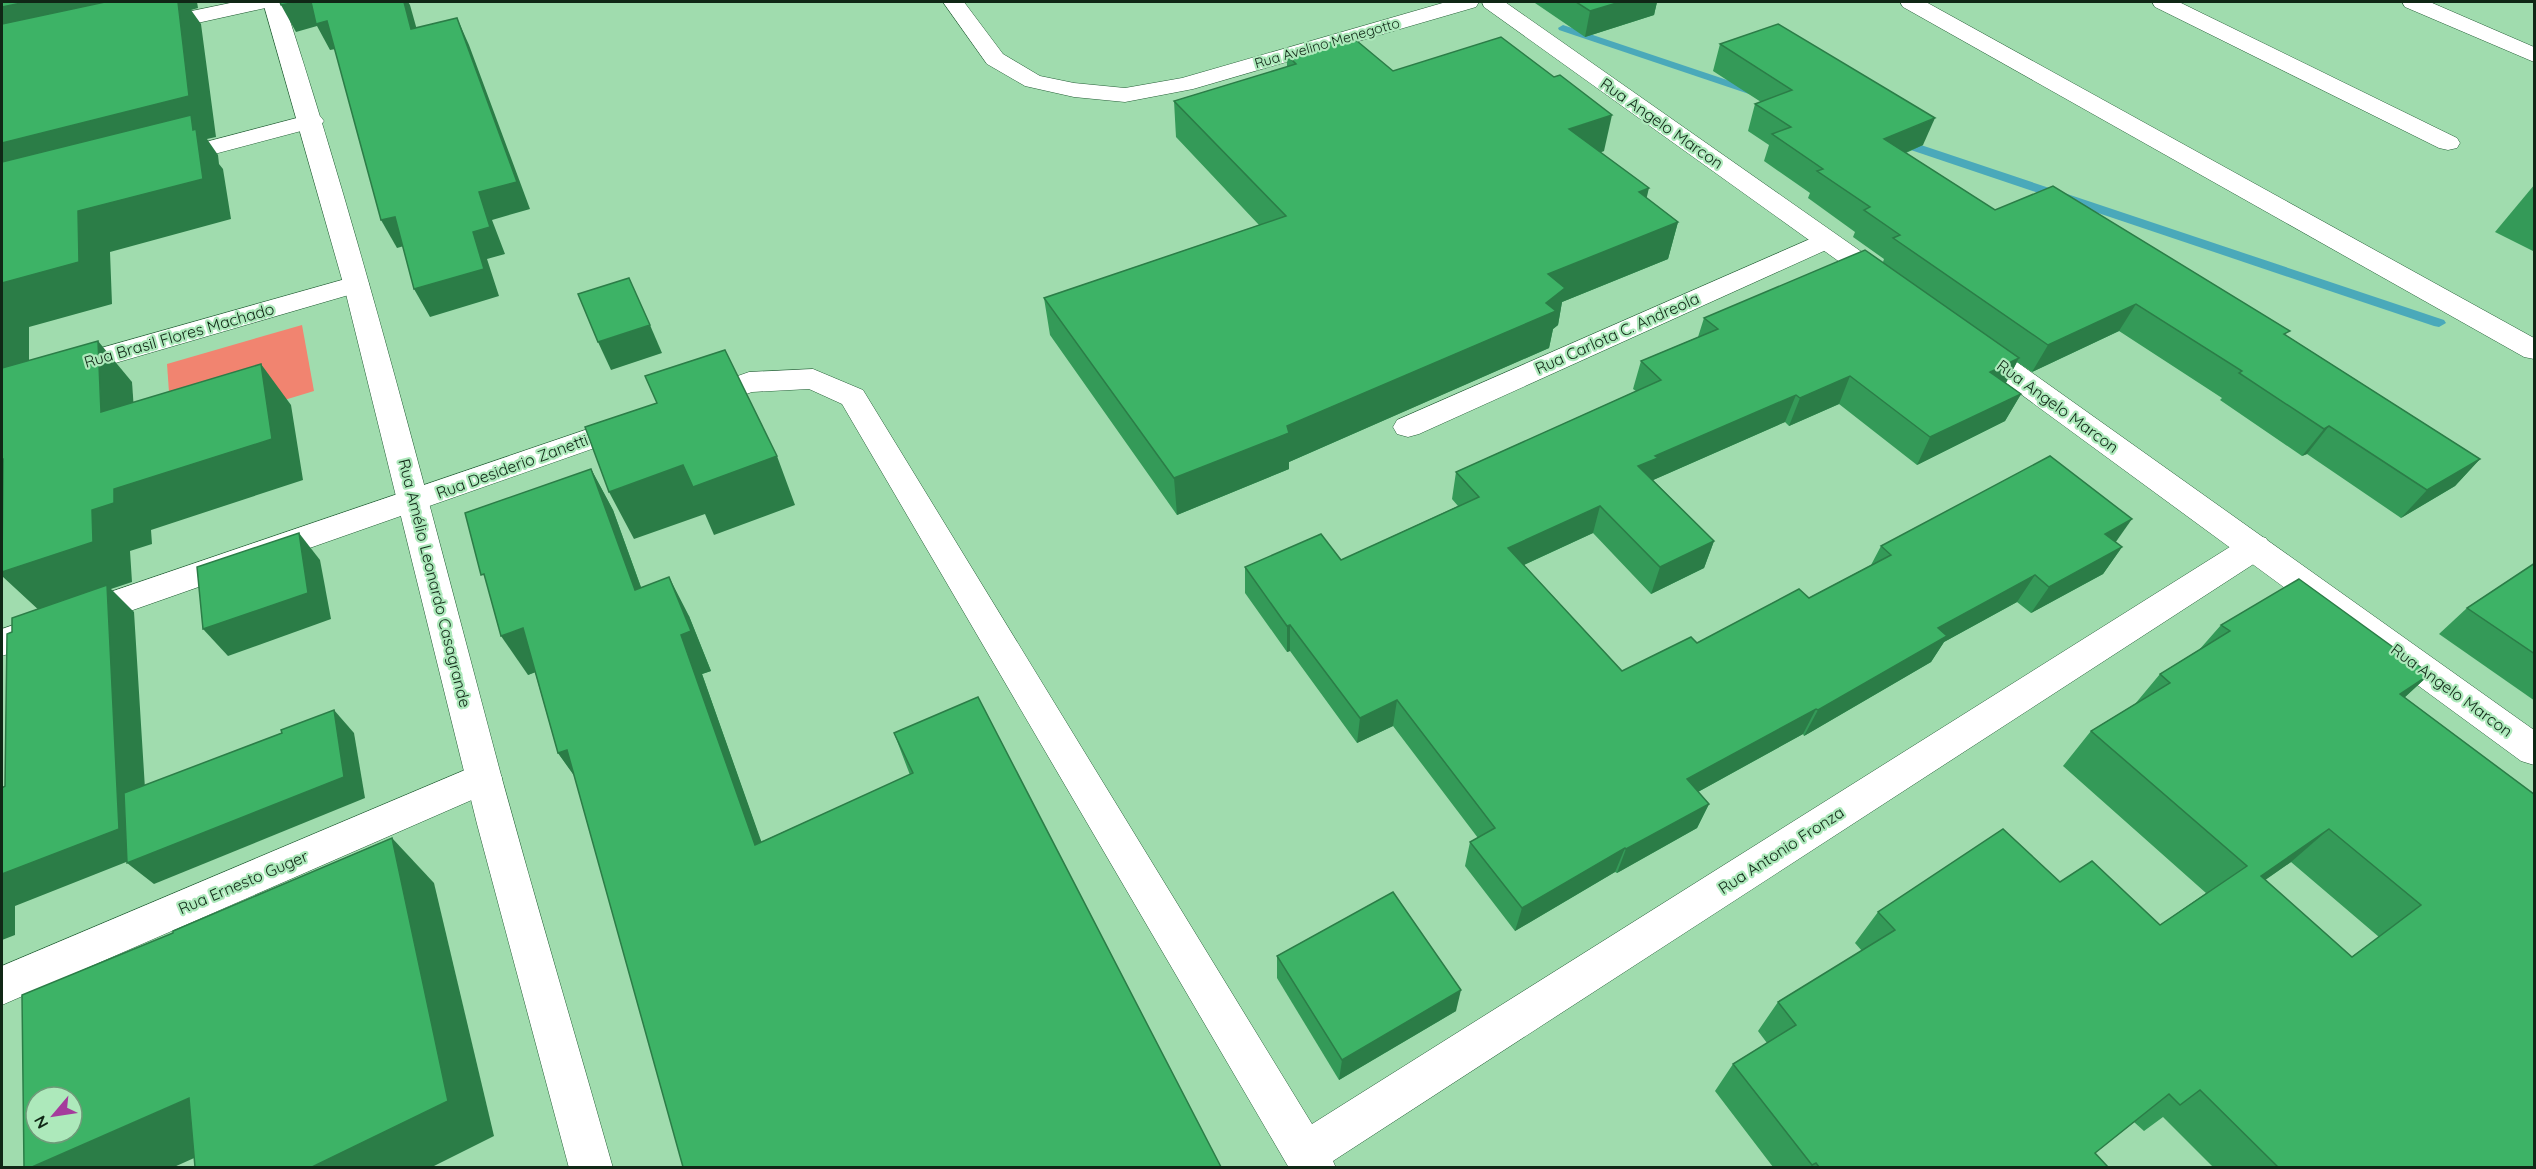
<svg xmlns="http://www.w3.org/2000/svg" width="2536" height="1169" viewBox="0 0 2536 1169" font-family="Quicksand,sans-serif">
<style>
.green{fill:#f18470}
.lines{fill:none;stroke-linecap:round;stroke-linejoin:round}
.stream{fill:#4aa9ba;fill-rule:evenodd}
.minor-casing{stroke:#265f38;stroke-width:1}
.tertiary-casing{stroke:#265f38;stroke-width:1}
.minor{fill:#fff;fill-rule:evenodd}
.tertiary{fill:#fff;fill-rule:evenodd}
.wall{fill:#349a58;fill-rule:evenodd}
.shaded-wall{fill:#2b7d47}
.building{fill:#3db366;stroke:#2b7d47;stroke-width:1.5;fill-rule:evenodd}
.labels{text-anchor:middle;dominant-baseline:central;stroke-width:4.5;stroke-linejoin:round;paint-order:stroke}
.far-street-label{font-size:14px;fill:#102716;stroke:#ade9bb}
.street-label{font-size:16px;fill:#102716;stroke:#ade9bb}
</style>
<rect width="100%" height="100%" fill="#a0dcae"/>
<polygon class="green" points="302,325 314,391 172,434 167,364"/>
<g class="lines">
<g class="stream">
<polygon points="1563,25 1763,92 1765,94 1763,96 1755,96 1559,30 1558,28"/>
<polygon points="1897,137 2444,320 2446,323 2439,327 2434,326 1893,144 1893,138"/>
</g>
<g class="minor-casing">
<g id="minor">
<polygon points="235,2 273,2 270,7 152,33 144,31 141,26 144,21"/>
<polygon points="1900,2 1926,2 2534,338 2534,359 2524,357 1903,7"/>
<polygon points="2152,2 2179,2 2457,138 2460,143 2457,148 2448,150 2439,148 2155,7"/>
<polygon points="2402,2 2430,2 2534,47 2534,62 2405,7"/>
<polygon points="312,114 320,116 324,121 320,126 169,166 160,164 157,159 160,154"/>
<polygon points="1826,232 1835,234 1839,240 1835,246 1419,434 1408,437 1397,434 1393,427 1397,420"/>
<polygon points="356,276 366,278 369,284 366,290 2,396 2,376"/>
<polygon points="813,369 863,390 1312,1124 2244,538 2255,535 2266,538 2271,547 2266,556 1333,1161 1336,1168 1289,1168 842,404 809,389 752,392 700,410 690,407 685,400 690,393 749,372"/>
<polygon points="632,414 643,417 647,424 643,431 2,656 2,629"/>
<polygon points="484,762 497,767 502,778 497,789 2,1005 2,966"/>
</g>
</g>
<g class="tertiary-casing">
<g id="tertiary">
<path d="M263,2H284C367,257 432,516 501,775C537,907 576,1037 613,1168H569L477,824L345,290Z"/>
<polygon points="943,2 964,2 1003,54 1040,76 1074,83 1125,88 1182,78 1446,2 1479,2 1476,7 1193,89 1125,102 1074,97 1025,86 987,64"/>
<polygon points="1482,2 1505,2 1896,276 1899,282 1896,288 1886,290 1876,288 1484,7"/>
<polygon points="1976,338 1986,340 2534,730 2534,765 2521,761 1966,354 1962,347 1966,340"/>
</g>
</g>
<use href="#minor" class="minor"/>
<use href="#tertiary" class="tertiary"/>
</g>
<g class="wall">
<polygon points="1536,2 1657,2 1654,15 1585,37 1535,3"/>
<polygon points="1720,44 1923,145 1906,153 1995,210 2287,336 2480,459 2455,486 2401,518 2307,454 2302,456 2220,400 2222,398 2119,331 2032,372 2017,362 2006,383 2021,394 2005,421 1917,465 1839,404 1789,426 1785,422 1653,480 1714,541 1704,568 1651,594 1593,533 1524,565 1622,671 1697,643 1809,598 1871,565 1881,546 2116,542 2122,547 2103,574 2031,613 2017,602 1944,642 1931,662 1804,736 1803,734 1698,792 1709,804 1697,828 1617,873 1615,872 1515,931 1465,866 1470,842 1478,838 1393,726 1357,743 1290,651 1287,652 1245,593 1245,567 1341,560 1458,506 1452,499 1456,472 1636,391 1633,389 1641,361 1698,337 1704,318 1883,262 1884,259 1853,237 1855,232 1808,198 1810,193 1764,161 1769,145 1748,131 1755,104 1761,102 1713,71"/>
<polygon points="1287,55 1393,71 1604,151 1600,152 1646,198 1678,222 1668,259 1562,302 1558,325 1553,329 1549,348 1289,462 1289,469 1177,515 1050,335 1044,298 1259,225 1176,137 1174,101 1287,67"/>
<polygon points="2535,184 2535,252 2495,232"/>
<polygon points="591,469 613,510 641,587 689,616 711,671 702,674 761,842 910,775 894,733 1221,1167 574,775 558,753 535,672 528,675"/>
<polygon points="2535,563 2535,701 2439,634 2467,608"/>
<path d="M2221,625L2430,674L2405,697L2535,1167H2213L2163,1117L2144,1131L2134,1122L2095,1153L2108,1167H1773L1715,1091L1733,1064L1767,1043L1758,1031L1778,1002L1862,951L1855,943L1878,912L2060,882L2160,925L2206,893L2063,766L2091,731L2135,704L2160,674L2199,650ZM2291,862L2379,937L2351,957L2265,880Z"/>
<polygon points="1277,956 1456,1011 1339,1080 1277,978"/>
</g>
<g class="shaded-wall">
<polygon points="26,2 197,2 198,8 191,10 201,24 216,137 207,139 218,155 219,164 223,169 231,219 110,252 112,304 29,327 29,366 2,381 2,7"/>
<polygon points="297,2 312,2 327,21 341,48 330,50 317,26 296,32 281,5"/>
<polygon points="404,2 408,2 410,5 424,55 411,29"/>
<polygon points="1620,2 1657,2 1654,15 1585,37 1590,11"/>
<polygon points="457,18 469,45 530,209 492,220 505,254 487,259 499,296 430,317 414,289 473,232 479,192"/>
<polygon points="1612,115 1604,151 1563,166 1569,129"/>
<polygon points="1935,118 1923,145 1874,166 1884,139"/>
<polygon points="1649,188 1640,225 1639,192"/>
<polygon points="395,217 411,244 397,248 381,220"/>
<polygon points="1678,222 1668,259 1562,302 1558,325 1553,329 1549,348 1289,462 1289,469 1177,515 1174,478 1287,426 1548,274"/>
<polygon points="2136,304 2119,331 2032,372 2048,345"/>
<polygon points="650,325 662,353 611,370 598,342"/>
<polygon points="98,341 132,382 137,453 101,412"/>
<polygon points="2019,358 2004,386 1990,372"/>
<polygon points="261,364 291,405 303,480 151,530 152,544 130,551 132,582 111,589 134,612 149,853 15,906 15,935 2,940 2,874 42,613 2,576 2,572 92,510 114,489"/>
<polygon points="1850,376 1839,404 1789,426 1800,398"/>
<polygon points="2021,394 2005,421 1917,465 1930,437"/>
<polygon points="1796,395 1785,422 1651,481 1638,466 1655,456"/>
<polygon points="2329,426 2307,454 2302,456 2324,429"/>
<polygon points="777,456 795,505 714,535 705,514 634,539 609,492 683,465"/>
<polygon points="2480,459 2455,486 2401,518 2427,490"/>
<polygon points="591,469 613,510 656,629 635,590"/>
<polygon points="1600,506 1593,533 1502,575 1508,548"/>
<polygon points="2132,519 2113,546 2105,534"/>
<polygon points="299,533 320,560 331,619 228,656 203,629"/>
<polygon points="1714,541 1704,568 1651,594 1660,567"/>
<polygon points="2122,547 2103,574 2031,613 2049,587"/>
<polygon points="2035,575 2017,602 1944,642 1931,662 1804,736 1818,710 1938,628"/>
<polygon points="669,577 689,616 711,671 702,674 775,880 755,845 681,635"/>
<polygon points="1290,625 1290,651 1287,652 1287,626"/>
<polygon points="523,628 549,667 528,675 501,636"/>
<polygon points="2430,674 2392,709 2400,694"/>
<polygon points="1397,700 1393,726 1357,743 1360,718"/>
<polygon points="1816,709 1803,734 1676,804 1687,779"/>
<polygon points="334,710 354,733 365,798 154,884 127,863"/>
<polygon points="567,750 585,791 558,753"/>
<polygon points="1709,804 1697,828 1617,873 1626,849"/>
<polygon points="2329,829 2291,862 2225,908 2261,876"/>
<polygon points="392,838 434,883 494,1136 432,1167 312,1167"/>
<polygon points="1625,848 1615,872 1515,931 1522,908"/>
<polygon points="1461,990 1456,1011 1339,1080 1342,1060"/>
<polygon points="189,1098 248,1134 174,1167 32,1167"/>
</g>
<g class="building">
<polygon points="2,2 26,2 2,7"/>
<polygon points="105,2 178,2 189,96 2,143 2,24"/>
<polygon points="280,2 297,2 281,5"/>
<polygon points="311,2 404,2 411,29 457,18 517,182 479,192 490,227 473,232 484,269 414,289 395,217 381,220 327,21 316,24"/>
<polygon points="1576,2 1620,2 1590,11"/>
<polygon points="1778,24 1935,118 1884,139 1995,210 2053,186 2290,331 2284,334 2480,459 2427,490 2329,426 2324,429 2239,373 2242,371 2136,304 2048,345 1893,238 1900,235 1864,210 1870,207 1817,171 1823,169 1772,134 1791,127 1755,104 1792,90 1720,44"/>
<polygon points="1351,36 1393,71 1501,37 1554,77 1560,75 1612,115 1569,129 1649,188 1639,192 1678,222 1548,274 1565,288 1546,303 1556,311 1287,426 1289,433 1174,478 1044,298 1286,216 1174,101 1296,64 1287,55"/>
<polygon points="191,115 193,130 196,129 203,179 78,211 79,262 2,283 2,162"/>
<polygon points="1865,250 2019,358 1990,372 2021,394 1930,437 1850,376 1800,398 1796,395 1655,456 1658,458 1638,466 1714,541 1660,567 1600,506 1508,548 1622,671 1691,637 1697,643 1799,589 1809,598 1891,555 1881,546 2050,456 2132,519 2105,534 2122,547 2049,587 2035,575 1938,628 1947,636 1818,710 1816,709 1687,779 1709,804 1626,849 1625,848 1522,908 1470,842 1495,828 1397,700 1360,718 1290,625 1287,626 1245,567 1321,534 1341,560 1479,497 1456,472 1661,380 1641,361 1718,329 1704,318"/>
<polygon points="629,278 650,325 598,342 578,294"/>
<polygon points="98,341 101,412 261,364 272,439 114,489 114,503 92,510 93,542 2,572 3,459 2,459 2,368"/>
<polygon points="725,350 777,456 693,487 683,465 609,492 585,427 657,403 645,376"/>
<polygon points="591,469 635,590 669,577 691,631 681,635 755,845 913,773 894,733 978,697 1221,1167 683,1167 567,750 558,753 523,628 501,636 484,574 481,575 465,513"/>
<polygon points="299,533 308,593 203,629 197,567"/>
<polygon points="2535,563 2535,654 2467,608"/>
<path d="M2299,579L2430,674L2400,694L2535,795V1167H2278L2200,1090L2180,1105L2169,1094L2095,1153L2108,1167H1819L1816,1163L1812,1165L1733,1064L1796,1025L1778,1002L1895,930L1878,912L2003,829L2060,882L2092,861L2160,925L2247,866L2091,731L2170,683L2160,674L2230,631L2221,625ZM2329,829L2421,905L2352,957L2261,876Z"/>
<polygon points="107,585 119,829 2,874 2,788 5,786 7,634 12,632 12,618"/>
<polygon points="334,710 344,777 127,863 124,793 282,733 281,730"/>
<path d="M392,838L448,1101L312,1167H195L189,1098L32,1167H24L22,995L173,933V931ZM36,1097H72V1133H36Z"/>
<polygon points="1393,892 1461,990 1342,1060 1277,956"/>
</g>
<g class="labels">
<g class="far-street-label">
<text transform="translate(1327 43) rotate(-16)">Rua Avelino Menegotto</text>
</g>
<g class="street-label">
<text transform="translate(1662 123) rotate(35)">Rua Angelo Marcon</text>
<text transform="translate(1617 333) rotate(-24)">Rua Carlota C. Andreola</text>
<text transform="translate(179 335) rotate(-16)">Rua Brasil Flores Machado</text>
<text transform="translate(2058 406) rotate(36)">Rua Angelo Marcon</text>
<text transform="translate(512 466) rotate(-20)">Rua Desiderio Zanetti</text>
<text transform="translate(435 583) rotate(76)">Rua Amélio Leonardo Casagrande</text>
<text transform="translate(2452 690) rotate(36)">Rua Angelo Marcon</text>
<text transform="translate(1781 850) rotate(-33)">Rua Antonio Fronza</text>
<text transform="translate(243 882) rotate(-23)">Rua Ernesto Guger</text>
</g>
</g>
<rect width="2536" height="1169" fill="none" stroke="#102716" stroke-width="6"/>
<g transform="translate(54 1115) rotate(241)"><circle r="28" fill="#ade9bb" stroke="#6e9b79" stroke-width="1.5"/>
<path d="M0-4.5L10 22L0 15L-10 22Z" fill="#a53b9c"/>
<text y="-9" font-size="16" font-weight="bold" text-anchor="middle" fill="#102716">N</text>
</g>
</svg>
